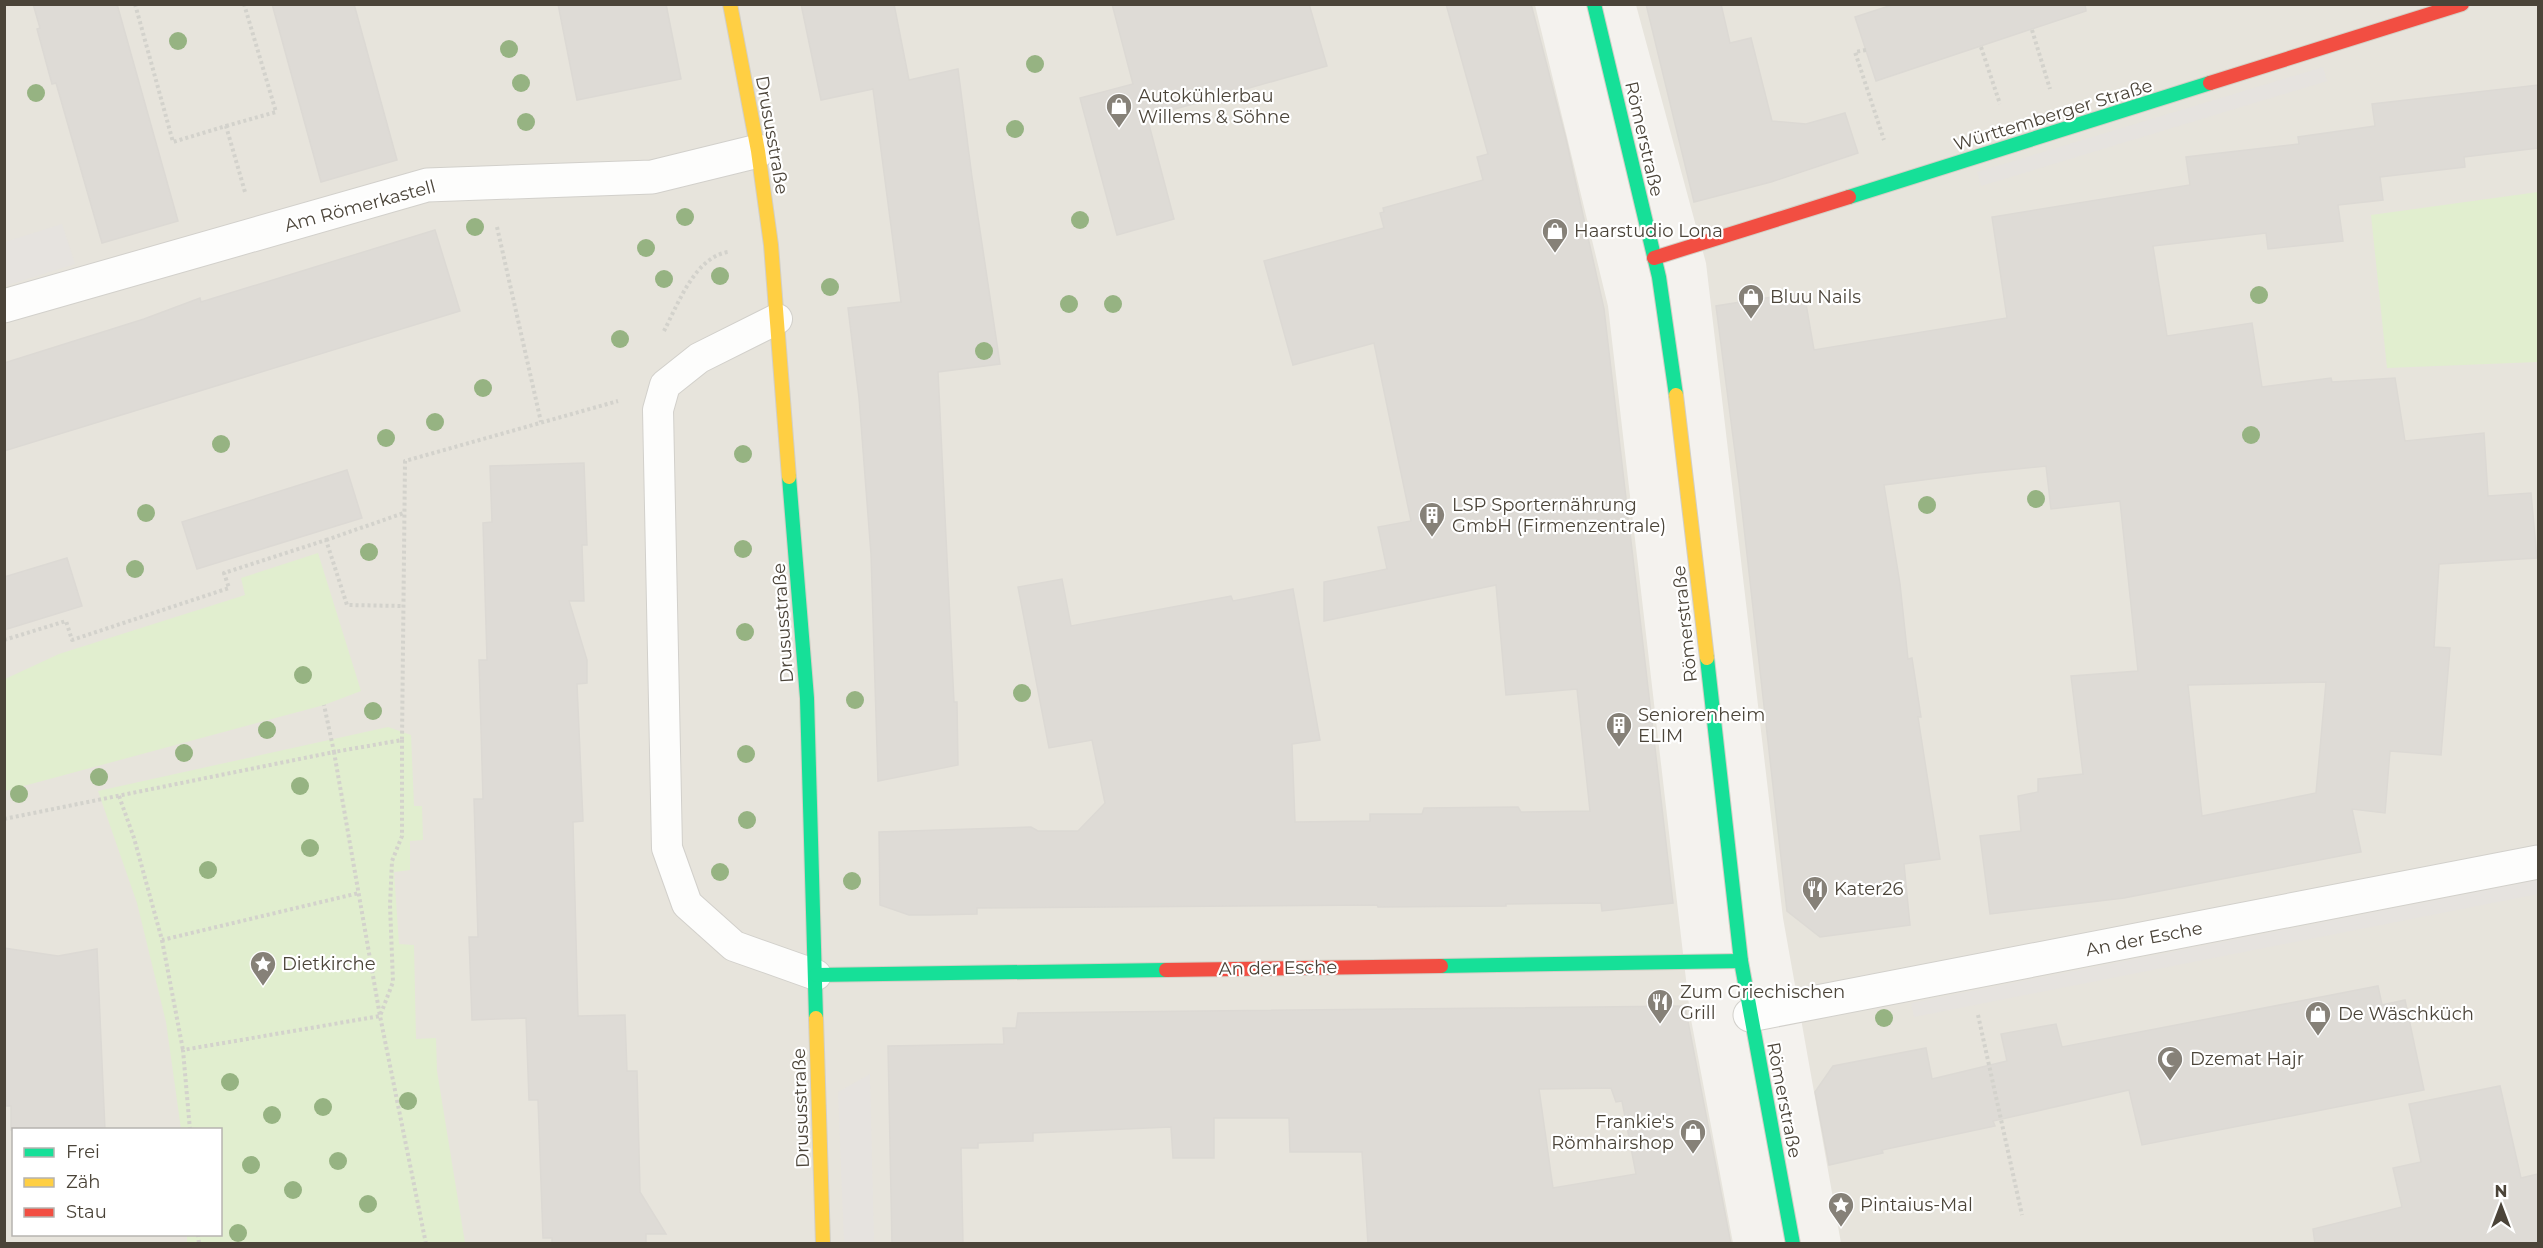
<svg xmlns="http://www.w3.org/2000/svg" width="2543" height="1248" viewBox="0 0 2543 1248" font-family="Montserrat,sans-serif">
<style>
.residential{fill:#e7e4dc;fill-rule:evenodd}
.green{fill:#e1eecf}
.parking{fill:#e6e3df}
.building{fill:#dedbd6;stroke:#dcd9d4;stroke-width:1.5;fill-rule:evenodd}
.lines{fill:none;stroke-linecap:round;stroke-linejoin:round}
.lane-casing{stroke:#d2d0cb;stroke-width:32}
.street-casing{stroke:#d2d0cb;stroke-width:35}
.fast-casing{stroke:#d3cfc5;stroke-width:16}
.slow-casing{stroke:#d3cfc5;stroke-width:16}
.jam-casing{stroke:#d3cfc5;stroke-width:16}
.path{stroke:#d3d2cc;stroke-width:4;stroke-dasharray:3 3;stroke-linecap:butt}
.lane{stroke:#fdfdfc;stroke-width:30}
.street{stroke:#fdfdfc;stroke-width:33}
.fast{stroke:#16e098;stroke-width:14}
.slow{stroke:#ffcf43;stroke-width:14}
.jam{stroke:#f24e42;stroke-width:14}
.tree{fill:#96b382}
.labels{text-anchor:middle;dominant-baseline:central;stroke-width:4.5;stroke-linejoin:round;paint-order:stroke}
.poi-label{font-size:18px;fill:#4b4439;stroke:#fff;text-anchor:start}
.street-label{font-size:18px;fill:#4b4439;stroke:#fff}
</style>
<rect width="100%" height="100%" fill="#f4f2ee"/>
<g class="residential">
<path d="M5,5H1535L1608,306L1690,1014L1733,1243L5,1244ZM14,1130H220V1234H14Z"/>
<polygon points="1636,5 2538,5 2538,1243 1841,1243 1783,918 1706,263"/>
</g>
<g class="green">
<polygon points="2538,192 2538,362 2387,368 2371,215"/>
<polygon points="318,553 361,691 324,705 5,791 5,679 59,654 245,595 241,578"/>
<polygon points="388,727 411,735 414,806 422,806 423,840 410,841 410,870 394,872 399,944 414,945 416,1039 436,1038 437,1071 465,1243 187,1243 187,1235 220,1234 220,1130 181,1129 166,1022 137,903 98,791"/>
</g>
<g class="parking">
<polygon points="2323,67 2327,81 1981,186 1977,172"/>
<polygon points="62,224 75,264 5,286 5,242"/>
<polygon points="2538,880 2538,894 1914,1017 1911,1003"/>
<polygon points="870,1074 874,1243 844,1243 838,1092"/>
</g>
<g class="building">
<polygon points="33,4 117,4 178,221 102,243 56,83 52,84 37,29 40,28"/>
<polygon points="272,4 354,4 397,160 321,182"/>
<polygon points="558,4 666,4 681,79 577,100"/>
<polygon points="801,4 894,4 909,80 958,69 972,177 1000,364 938,372 954,702 957,702 958,765 878,781 871,554 859,398 848,308 901,302 873,89 821,100"/>
<polygon points="1112,4 1309,4 1327,66 1147,117 1174,219 1117,235 1080,98 1133,84"/>
<polygon points="1446,4 1531,4 1566,139 1604,309 1673,903 1602,911 1601,903 1506,904 1506,906 1378,907 1377,905 977,908 977,914 930,915 909,915 880,905 879,832 1031,827 1038,831 1078,831 1105,803 1092,740 1049,748 1018,587 1062,579 1071,626 1231,596 1233,601 1293,589 1320,740 1292,744 1295,822 1370,821 1370,814 1422,814 1424,808 1518,807 1521,812 1590,811 1577,689 1506,695 1496,585 1324,621 1324,582 1387,569 1378,527 1411,521 1374,343 1293,365 1264,261 1384,228 1380,213 1384,212 1383,208 1483,180 1477,157 1488,154"/>
<polygon points="1646,4 1721,4 1730,43 1751,38 1772,121 1806,124 1845,113 1858,153 1771,182 1694,202"/>
<polygon points="1895,4 2085,4 2086,11 1876,81 1855,17"/>
<path d="M2538,85V148L2464,157L2465,167L2380,177L2383,200L2338,205L2343,241L2268,249L2266,233L2153,246L2167,336L2252,323L2262,387L2331,378L2332,382L2395,378L2405,441L2484,433L2488,496L2531,493L2537,558L2439,564L2434,647L2450,648L2441,755L2390,751L2385,813L2352,809L2361,852L2124,898L1990,914L1980,836L2021,831L2018,796L2038,792V779L2083,774L2071,676L2138,671L2120,501L2051,509L2046,466L1977,473L1884,485L1900,584L1908,659L1912,658L1921,717H1918L1940,859L1904,864L1910,925L1820,937L1787,911L1739,483L1716,306L1804,292L1814,350L2007,318L1992,217L2190,185L2186,157L2299,144L2298,137L2375,126L2372,104ZM2326,682L2316,793L2202,816L2188,685Z"/>
<polygon points="435,230 460,311 4,451 4,363 144,319 200,298 201,302"/>
<polygon points="584,463 587,545 582,545 584,601 569,601 587,660 587,683 577,684 583,821 573,822 578,1016 625,1015 627,1071 637,1071 640,1192 666,1234 646,1234 646,1244 552,1244 552,1238 543,1238 538,1100 529,1100 526,1018 472,1020 469,937 478,937 474,799 483,799 479,660 487,660 483,523 492,522 490,466"/>
<polygon points="347,470 362,518 197,569 182,522"/>
<polygon points="67,558 82,606 4,630 4,577"/>
<polygon points="4,948 58,956 97,949 105,1130 11,1130 11,1106 6,1106"/>
<polygon points="2378,986 2382,1005 2405,1000 2424,1090 2142,1145 2129,1090 1993,1121 1995,1126 1882,1150 1883,1153 1829,1165 1815,1092 1833,1066 1926,1048 1932,1079 2007,1061 2001,1034 2056,1024 2062,1047"/>
<path d="M1685,1006L1731,1244H1368L1362,1152H1290L1289,1118H1214V1158H1173L1171,1127L1033,1133V1141L978,1143V1148H961L963,1244H892L888,1046L1004,1044L1003,1028H1016L1018,1013ZM1611,1088L1616,1102L1622,1101L1636,1174L1553,1188L1539,1089Z"/>
<polygon points="2500,1086 2521,1178 2538,1174 2538,1244 2315,1244 2313,1229 2402,1207 2393,1168 2421,1162 2409,1104"/>
</g>
<g class="lines">
<g class="lane-casing">
<polyline id="lane" points="777,319 699,358 665,385 658,410 667,848 687,904 734,946 816,975"/>
</g>
<g class="street-casing">
<g id="street">
<polyline points="4,306 427,185 652,177 758,151"/>
<polyline points="1750,1015 2538,862"/>
</g>
</g>
<g class="fast-casing">
<g id="fast">
<polyline points="1594,4 1659,277 1676,395"/>
<polyline points="1849,197 2210,83"/>
<polyline points="789,477 807,698 816,1018"/>
<polyline points="1707,658 1741,961 1793,1244"/>
<polyline points="1441,966 1741,961"/>
<polyline points="816,975 1166,970"/>
</g>
</g>
<g class="slow-casing">
<g id="slow">
<polyline points="730,4 758,151 771,245 789,477"/>
<polyline points="1676,395 1707,658"/>
<polyline points="816,1018 823,1244"/>
</g>
</g>
<g class="jam-casing">
<g id="jam">
<polyline points="2210,83 2462,4"/>
<polyline points="1654,258 1849,197"/>
<polyline points="1166,970 1441,966"/>
</g>
</g>
<g class="path">
<polyline points="135,4 173,142 226,126 245,192"/>
<polyline points="2032,30 2050,89"/>
<polyline points="1981,47 2000,104"/>
<polyline points="1866,50 1855,52 1884,140"/>
<polyline points="226,126 276,112 244,4"/>
<polyline points="497,227 541,422"/>
<path d="M664,331C678,304 695,257 728,252"/>
<polyline points="326,540 404,513"/>
<polyline points="4,640 66,621 72,640 229,588 224,573 326,540 347,605 402,606"/>
<polyline points="119,796 134,838 162,940 359,893"/>
<polyline points="4,819 334,752 324,705"/>
<polyline points="162,940 183,1050"/>
<polyline points="1978,1015 2022,1215"/>
<polyline points="190,1130 183,1050 380,1016 393,982 390,905 392,861 402,836 402,740"/>
<polyline points="198,1234 199,1244"/>
<polyline points="426,1244 380,1016 334,752 402,740 405,461 618,401"/>
</g>
<use href="#lane" class="lane"/>
<use href="#street" class="street"/>
<use href="#fast" class="fast"/>
<use href="#slow" class="slow"/>
<use href="#jam" class="jam"/>
</g>
<g class="tree">
<circle cx="178" cy="41" r="9"/>
<circle cx="509" cy="49" r="9"/>
<circle cx="1035" cy="64" r="9"/>
<circle cx="521" cy="83" r="9"/>
<circle cx="36" cy="93" r="9"/>
<circle cx="526" cy="122" r="9"/>
<circle cx="1015" cy="129" r="9"/>
<circle cx="685" cy="217" r="9"/>
<circle cx="1080" cy="220" r="9"/>
<circle cx="475" cy="227" r="9"/>
<circle cx="646" cy="248" r="9"/>
<circle cx="720" cy="276" r="9"/>
<circle cx="664" cy="279" r="9"/>
<circle cx="830" cy="287" r="9"/>
<circle cx="2259" cy="295" r="9"/>
<circle cx="1069" cy="304" r="9"/>
<circle cx="1113" cy="304" r="9"/>
<circle cx="620" cy="339" r="9"/>
<circle cx="984" cy="351" r="9"/>
<circle cx="483" cy="388" r="9"/>
<circle cx="435" cy="422" r="9"/>
<circle cx="2251" cy="435" r="9"/>
<circle cx="386" cy="438" r="9"/>
<circle cx="221" cy="444" r="9"/>
<circle cx="743" cy="454" r="9"/>
<circle cx="2036" cy="499" r="9"/>
<circle cx="1927" cy="505" r="9"/>
<circle cx="146" cy="513" r="9"/>
<circle cx="743" cy="549" r="9"/>
<circle cx="369" cy="552" r="9"/>
<circle cx="135" cy="569" r="9"/>
<circle cx="745" cy="632" r="9"/>
<circle cx="303" cy="675" r="9"/>
<circle cx="1022" cy="693" r="9"/>
<circle cx="855" cy="700" r="9"/>
<circle cx="373" cy="711" r="9"/>
<circle cx="267" cy="730" r="9"/>
<circle cx="184" cy="753" r="9"/>
<circle cx="746" cy="754" r="9"/>
<circle cx="99" cy="777" r="9"/>
<circle cx="300" cy="786" r="9"/>
<circle cx="19" cy="794" r="9"/>
<circle cx="747" cy="820" r="9"/>
<circle cx="310" cy="848" r="9"/>
<circle cx="208" cy="870" r="9"/>
<circle cx="720" cy="872" r="9"/>
<circle cx="852" cy="881" r="9"/>
<circle cx="1884" cy="1018" r="9"/>
<circle cx="230" cy="1082" r="9"/>
<circle cx="408" cy="1101" r="9"/>
<circle cx="323" cy="1107" r="9"/>
<circle cx="272" cy="1115" r="9"/>
<circle cx="338" cy="1161" r="9"/>
<circle cx="251" cy="1165" r="9"/>
<circle cx="293" cy="1190" r="9"/>
<circle cx="368" cy="1204" r="9"/>
<circle cx="238" cy="1233" r="9"/>
</g>
<defs>
<g id="shop-pin" transform="scale(1.35)"><path d="M0 17L-7.5 6A9.5 9.5 0 1 1 7.5 6Z" fill="#868178" stroke="#fff"/><path d="M-5-2.5h2.3a2.7 3.5 0 0 1 5.4 0H5L5.5 6h-11ZM-1.5-2.5h3a1.5 2.3 0 0 0-3 0Z" fill="#fff"/></g>
<g id="building-pin" transform="scale(1.35)"><path d="M0 17L-7.5 6A9.5 9.5 0 1 1 7.5 6Z" fill="#868178" stroke="#fff"/><path d="M-4-6H4V6H1V3H-1V6H-4ZM-2.5-4.3h1.7v1.8h-1.7ZM.8-4.3h1.7v1.8H.8ZM-2.5-1h1.7V.8h-1.7ZM.8-1h1.7V.8H.8Z" fill="#fff"/></g>
<g id="restaurant-pin" transform="scale(1.35)"><path d="M0 17L-7.5 6A9.5 9.5 0 1 1 7.5 6Z" fill="#868178" stroke="#fff"/><path d="M-5-6h1v4h1v-4h1v4h1v-4h1v5L-1.5 .5V6h-2V.5L-5-1ZM5-6V6H3V1.5H1.5Q1.5-4 5-6Z" fill="#fff"/></g>
<g id="sight-pin" transform="scale(1.35)"><path d="M0 17L-7.5 6A9.5 9.5 0 1 1 7.5 6Z" fill="#868178" stroke="#fff"/><path d="M0-6L1.8-2.2L6-1.7L2.9 1.2L3.7 5.4L0 3.3L-3.7 5.4L-2.9 1.2L-6-1.7L-1.8-2.2Z" fill="#fff"/></g>
<g id="mosque-pin" transform="scale(1.35)"><path d="M0 17L-7.5 6A9.5 9.5 0 1 1 7.5 6Z" fill="#868178" stroke="#fff"/><path d="M3.5-4.9A6 6 0 1 0 3.5 4.9A5 5 0 1 1 3.5-4.9Z" fill="#fff"/></g>
</defs>
<g fill-rule="evenodd">
<use href="#shop-pin" x="1119" y="106"/>
<use href="#shop-pin" x="1555" y="231"/>
<use href="#shop-pin" x="1751" y="297"/>
<use href="#building-pin" x="1432" y="515"/>
<use href="#building-pin" x="1619" y="725"/>
<use href="#restaurant-pin" x="1815" y="889"/>
<use href="#sight-pin" x="263" y="964"/>
<use href="#restaurant-pin" x="1660" y="1002"/>
<use href="#shop-pin" x="2318" y="1014"/>
<use href="#mosque-pin" x="2170" y="1059"/>
<use href="#shop-pin" x="1693" y="1132"/>
<use href="#sight-pin" x="1841" y="1205"/>
</g>
<g class="labels">
<g class="poi-label">
<text x="1138" y="96">Autokühlerbau<tspan x="1138" dy="21">Willems &amp; Söhne</tspan></text>
<text x="1574" y="231">Haarstudio Lona</text>
<text x="1770" y="297">Bluu Nails</text>
<text x="1452" y="505">LSP Sporternährung<tspan x="1452" dy="21">GmbH (Firmenzentrale)</tspan></text>
<text x="1638" y="715">Seniorenheim<tspan x="1638" dy="21">ELIM</tspan></text>
<text x="1834" y="889">Kater26</text>
<text x="282" y="964">Dietkirche</text>
<text x="1680" y="992">Zum Griechischen<tspan x="1680" dy="21">Grill</tspan></text>
<text x="2338" y="1014">De Wäschküch</text>
<text x="2190" y="1059">Dzemat Hajr</text>
<text x="1674" y="1122" text-anchor="end">Frankie's<tspan x="1674" dy="21">Römhairshop</tspan></text>
<text x="1860" y="1205">Pintaius-Mal</text>
</g>
<g class="street-label">
<text transform="translate(2053 115) rotate(-17)">Württemberger Straße</text>
<text transform="translate(772 135) rotate(80)">Drususstraße</text>
<text transform="translate(1644 139) rotate(77)">Römerstraße</text>
<text transform="translate(360 206) rotate(-15)">Am Römerkastell</text>
<text transform="translate(783 623) rotate(-94)">Drususstraße</text>
<text transform="translate(1685 624) rotate(-96)">Römerstraße</text>
<text transform="translate(2144 939) rotate(-11)">An der Esche</text>
<text transform="translate(1278 968) rotate(-1)">An der Esche</text>
<text transform="translate(1784 1100) rotate(79)">Römerstraße</text>
<text transform="translate(801 1108) rotate(-92)">Drususstraße</text>
</g>
</g>
<rect width="2543" height="1248" fill="none" stroke="#4b4439" stroke-width="12"/>
<rect x="12" y="1128" width="210" height="108" fill="#ffffff" stroke="#b7b4b0" stroke-width="1.5"/>
<rect x="24" y="1148" width="30" height="9" fill="#16e098" stroke="#b7b4b0" stroke-width="1.5"/>
<text x="66" y="1158" font-size="18" fill="#4b4439">Frei</text>
<rect x="24" y="1178" width="30" height="9" fill="#ffcf43" stroke="#b7b4b0" stroke-width="1.5"/>
<text x="66" y="1188" font-size="18" fill="#4b4439">Zäh</text>
<rect x="24" y="1208" width="30" height="9" fill="#f24e42" stroke="#b7b4b0" stroke-width="1.5"/>
<text x="66" y="1218" font-size="18" fill="#4b4439">Stau</text>
<g transform="translate(2501 1206)" stroke="#ffffff" stroke-width="4.5" paint-order="stroke">
<path d="M0-4.5L10 22L0 15L-10 22Z" fill="#4b4439"/>
<text y="-9" font-size="16" font-weight="bold" text-anchor="middle" fill="#4b4439">N</text>
</g>
</svg>
